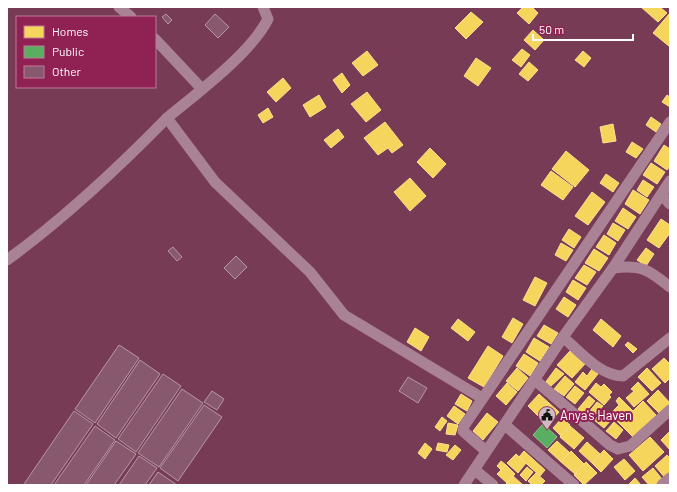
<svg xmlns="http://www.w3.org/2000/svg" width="677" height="492" viewBox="0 0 677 492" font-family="Barlow,sans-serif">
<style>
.homes{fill:#f6d55c;stroke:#f9e28d}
.public{fill:#5aae61;stroke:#8cc690}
.building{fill:#88586e;stroke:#b897a6}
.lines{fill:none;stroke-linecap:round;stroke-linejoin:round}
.street{stroke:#aa8295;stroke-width:11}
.labels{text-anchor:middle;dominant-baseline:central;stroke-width:4;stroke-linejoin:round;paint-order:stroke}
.poi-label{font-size:13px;fill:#fff;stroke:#902253;text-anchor:start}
</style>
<rect width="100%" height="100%" fill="#773b56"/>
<g class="homes">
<polygon points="523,7 532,7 538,13 529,24 517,13"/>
<polygon points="641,7 660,7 667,13 658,22"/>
<polygon points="471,12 483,22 466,39 455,28"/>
<polygon points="669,14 670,15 670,47 653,33"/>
<polygon points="533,30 544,40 535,50 524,40"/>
<polygon points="522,49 530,55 521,67 512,60"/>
<polygon points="367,51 378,65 363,76 352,63"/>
<polygon points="583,51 591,58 584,67 575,60"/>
<polygon points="476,58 491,68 478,86 464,76"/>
<polygon points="529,62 538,70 528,81 519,74"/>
<polygon points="342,73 350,85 342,93 333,80"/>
<polygon points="283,78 291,88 276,102 267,92"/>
<polygon points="367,92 381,110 366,122 351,104"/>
<polygon points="319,95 326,107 310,117 303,105"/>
<polygon points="667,95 670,97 670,107 662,102"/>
<polygon points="268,108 273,117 263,123 258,115"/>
<polygon points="651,117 661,124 656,132 646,125"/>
<polygon points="385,122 403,145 392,153 388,148 378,155 364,138"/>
<polygon points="613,124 616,141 603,143 600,127"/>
<polygon points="338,129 344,137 331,148 324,140"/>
<polygon points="632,142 643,149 636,158 626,152"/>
<polygon points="664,145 670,149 670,166 667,170 654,161"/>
<polygon points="430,148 446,164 433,178 417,162"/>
<polygon points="566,151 589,170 575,187 552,169"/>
<polygon points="651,163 665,172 657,184 643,175"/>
<polygon points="551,171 573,187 563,200 541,185"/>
<polygon points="606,174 619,183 613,192 600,183"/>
<polygon points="410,178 426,196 410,211 394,192"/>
<polygon points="643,180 654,187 647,197 637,190"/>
<polygon points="633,190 649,200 640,214 625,204"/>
<polygon points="592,192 605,202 588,225 575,216"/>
<polygon points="623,208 636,217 628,229 615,221"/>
<polygon points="661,219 670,225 670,233 659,248 647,240"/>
<polygon points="613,223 625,230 618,241 607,234"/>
<polygon points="569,229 581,237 574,248 562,240"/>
<polygon points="604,235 616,243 609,255 596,247"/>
<polygon points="561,243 573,250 566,261 555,255"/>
<polygon points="646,248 654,254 646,266 637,260"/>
<polygon points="594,249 608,258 599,271 585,263"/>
<polygon points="584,265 596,272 587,285 575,278"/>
<polygon points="535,277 547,283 535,306 523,300"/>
<polygon points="573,280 586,288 578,300 566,292"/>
<polygon points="564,297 576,305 568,317 556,309"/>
<polygon points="513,318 523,324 512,343 502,337"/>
<polygon points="458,319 475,332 468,341 451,328"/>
<polygon points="601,319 621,336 613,347 593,330"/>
<polygon points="544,325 558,333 551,344 537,336"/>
<polygon points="415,328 429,337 421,351 407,342"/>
<polygon points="534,338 549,347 540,361 526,352"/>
<polygon points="628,342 637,349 633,353 625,345"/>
<polygon points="488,346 503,356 484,387 468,378"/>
<polygon points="570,351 585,364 572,378 557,365"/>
<polygon points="524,354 538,363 530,376 516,366"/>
<polygon points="664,358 670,364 670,378 665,383 652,369"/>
<polygon points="517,368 528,378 518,391 506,381"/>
<polygon points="556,368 564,374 550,387 545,383"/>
<polygon points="647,368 661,383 652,391 638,377"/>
<polygon points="592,369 598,374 585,390 575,382 583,372 587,376"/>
<polygon points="565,376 574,384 564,396 554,389"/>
<polygon points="638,382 649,394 634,407 626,398 634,391 631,389"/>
<polygon points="507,383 517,392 506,405 496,396"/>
<polygon points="596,383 601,387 604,384 612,392 609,395 611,397 604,405 589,392"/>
<polygon points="575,386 584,393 575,404 566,397"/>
<polygon points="658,390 670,403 659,413 647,401"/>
<polygon points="461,394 472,401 467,411 455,404"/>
<polygon points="539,394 549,403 538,416 528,406"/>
<polygon points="589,396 595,401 584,414 578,409"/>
<polygon points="619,397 633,411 643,401 656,415 634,438 610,414 619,405 616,401"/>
<polygon points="597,402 603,406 594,416 589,412"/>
<polygon points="549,403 559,412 549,423 539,414"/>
<polygon points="454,406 465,414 458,424 447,416"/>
<polygon points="603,411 612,419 604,428 594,420"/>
<polygon points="487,413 498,422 483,440 473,431"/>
<polygon points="442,417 447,421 440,431 435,427"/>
<polygon points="562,418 570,425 561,436 553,428"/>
<polygon points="614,422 623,430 616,439 606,431"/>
<polygon points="448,423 458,425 455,435 446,434"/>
<polygon points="570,426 584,438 574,449 560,437"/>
<polygon points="670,431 670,450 661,440"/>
<polygon points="650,437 664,452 643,471 629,455"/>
<polygon points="557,441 570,453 561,462 548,450"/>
<polygon points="587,442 600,454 592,463 579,451"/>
<polygon points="425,443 432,449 425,459 418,453"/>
<polygon points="438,443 449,445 447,452 436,450"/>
<polygon points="455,445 461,450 453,460 446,455"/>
<polygon points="604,450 613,459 601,472 592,463"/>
<polygon points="524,451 545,470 540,476 519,457"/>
<polygon points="571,451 584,464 575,474 561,462"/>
<polygon points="516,454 526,463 518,473 507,463"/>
<polygon points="667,455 670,458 670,476 666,479 655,466"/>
<polygon points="624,459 635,471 625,480 614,467"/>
<polygon points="501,461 506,465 501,470 497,466"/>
<polygon points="586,462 597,473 584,485 574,475"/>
<polygon points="506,465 515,474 507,483 497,474"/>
<polygon points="527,467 533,472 526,481 520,475"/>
<polygon points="653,468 662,479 656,485 649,485 642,477"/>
<polygon points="536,473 545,481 541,485 532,485 528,481"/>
<polygon points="513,476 523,485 507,485 506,484"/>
<polygon points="635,478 641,485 628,485"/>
</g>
<polygon class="public" points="543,424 557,437 547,448 533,435"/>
<g class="building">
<polygon points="166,14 172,20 168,24 162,17"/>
<polygon points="215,14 229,27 218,38 205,25"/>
<polygon points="173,247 182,257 177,261 168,251"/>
<polygon points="236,256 247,267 235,279 224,268"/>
<polygon points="119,345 139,358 95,423 75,409"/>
<polygon points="140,360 160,374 116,438 97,424"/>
<polygon points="163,374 181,386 136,452 118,439"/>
<polygon points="408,377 427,388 418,403 399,391"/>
<polygon points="182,389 203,403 159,467 138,453"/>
<polygon points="212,391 224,399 217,410 204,402"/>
<polygon points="204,405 222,417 178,481 160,468"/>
<polygon points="74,411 93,424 51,485 26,485 24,484"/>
<polygon points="95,426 115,440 84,485 54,485"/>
<polygon points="116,441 136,454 114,485 86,485"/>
<polygon points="139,456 157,468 145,485 119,485"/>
<polygon points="158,472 177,485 149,485"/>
</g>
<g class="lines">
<g class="street">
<polyline points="119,7 131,17"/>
<path d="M263,7L268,19C251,53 197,93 167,118L215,182L310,272L344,315L482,398"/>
<polyline points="155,39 202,89"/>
<polyline points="662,195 670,204"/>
<path d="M7,260C65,218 117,169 167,118"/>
<path d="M613,268C641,264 649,270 670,287"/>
<path d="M563,337C580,352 600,376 623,376L670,338"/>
<polyline points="535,380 610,445 618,449 630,446 670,410"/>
<polyline points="505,425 574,485"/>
<polyline points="486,451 463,431 464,426 670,122"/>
<polyline points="475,470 493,485"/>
<polyline points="464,485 563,337 613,268 670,181"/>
<polyline points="662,485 670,478"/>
</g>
</g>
<defs>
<g id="civic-pin" transform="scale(0.9)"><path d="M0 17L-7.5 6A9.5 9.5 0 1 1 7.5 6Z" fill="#cfbac4" stroke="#902253"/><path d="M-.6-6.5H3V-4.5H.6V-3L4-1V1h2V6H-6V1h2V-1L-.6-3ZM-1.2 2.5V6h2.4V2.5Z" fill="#111"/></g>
</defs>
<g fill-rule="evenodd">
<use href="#civic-pin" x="547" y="415"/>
</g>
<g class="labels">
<g class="poi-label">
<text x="560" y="415">Anya's Haven</text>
</g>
</g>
<rect width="677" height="492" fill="none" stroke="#ffffff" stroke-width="16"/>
<rect x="16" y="16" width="140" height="72" fill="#902253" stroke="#bc7a98"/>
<rect x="24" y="26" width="20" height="12" fill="#f6d55c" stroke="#bc7a98"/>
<text x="52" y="36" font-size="12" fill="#ffffff">Homes</text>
<rect x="24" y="46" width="20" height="12" fill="#5aae61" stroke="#bc7a98"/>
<text x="52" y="56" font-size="12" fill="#ffffff">Public</text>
<rect x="24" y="66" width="20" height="12" fill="#88586e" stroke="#bc7a98"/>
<text x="52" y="76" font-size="12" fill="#ffffff">Other</text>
<path d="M533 34v6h100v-6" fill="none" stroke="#ffffff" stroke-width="2"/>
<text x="539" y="34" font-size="12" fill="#ffffff" stroke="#902253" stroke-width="3" paint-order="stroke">50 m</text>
</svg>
